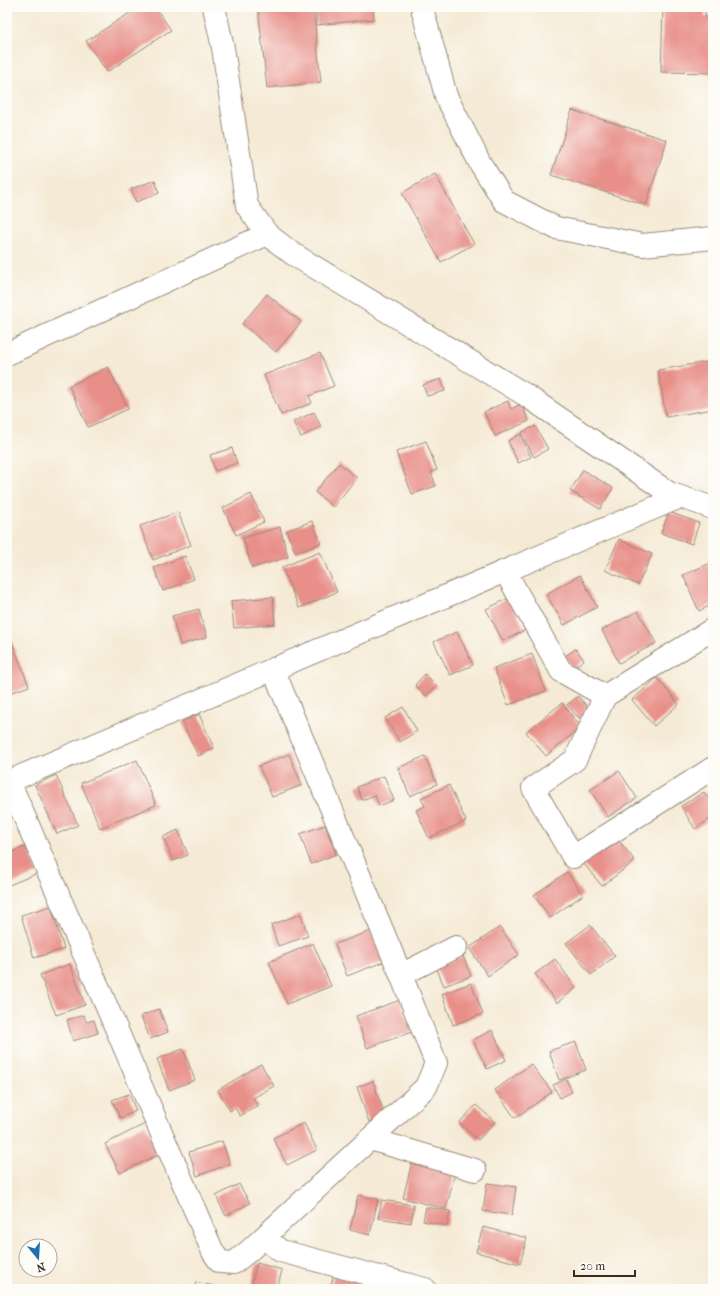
<svg xmlns="http://www.w3.org/2000/svg" width="720" height="1296" viewBox="0 0 720 1296" font-family="'IM FELL French Canon',serif">
<style>
.building{fill:#e88f89}
.lines{fill:none;stroke-linecap:round;stroke-linejoin:round}
.street-casing{stroke:#988a7a;stroke-width:24}
.street{stroke:#fff;stroke-width:22}
</style>
<rect width="100%" height="100%" fill="#fdfcf7"/>
<filter id="ink" filterUnits="userSpaceOnUse"><feTurbulence type="fractalNoise" baseFrequency=".025" numOctaves="2"/><feDisplacementMap in="SourceGraphic" scale="8" xChannelSelector="R" yChannelSelector="G"/><feConvolveMatrix kernelMatrix="1 2 1 2 8 2 1 2 1" color-interpolation-filters="sRGB"/></filter>
<filter id="wash" filterUnits="userSpaceOnUse"><feTurbulence type="fractalNoise" baseFrequency=".012" numOctaves="4" result="noise"/><feDisplacementMap in="SourceGraphic" scale="16" xChannelSelector="R" yChannelSelector="G"/><feGaussianBlur stdDeviation="0.9" result="paint"/><feColorMatrix in="noise" values="0 0 0 0 0 0 0 0 0 0 0 0 0 0 0 0 0 1.4 0 .05"/><feComposite in="paint" operator="in"/></filter>
<g filter="url(#wash)">
<rect width="100%" height="100%" fill="#f5ead5"/>
<g id="blocks">
<g class="building">
<polygon points="139,7 155,7 171,30 107,72 86,41"/>
<polygon points="258,7 313,7 321,82 267,88"/>
<polygon points="315,7 373,7 374,19 317,25"/>
<polygon points="663,7 705,7 705,17 713,17 713,73 661,72"/>
<polygon points="572,110 667,140 646,205 551,175"/>
<polygon points="435,174 474,244 441,262 402,193"/>
<polygon points="155,180 159,193 136,202 131,189"/>
<polygon points="267,294 301,322 276,352 242,324"/>
<polygon points="320,353 334,386 309,396 312,403 281,415 264,375"/>
<polygon points="713,361 713,409 666,417 658,370"/>
<polygon points="108,367 128,409 88,427 69,386"/>
<polygon points="441,379 445,391 427,396 423,385"/>
<polygon points="508,401 511,409 521,404 529,421 495,436 484,412"/>
<polygon points="314,412 321,427 301,437 293,422"/>
<polygon points="535,426 548,449 534,457 521,433"/>
<polygon points="520,434 531,457 518,463 508,441"/>
<polygon points="426,441 437,470 431,472 436,486 412,494 396,452"/>
<polygon points="232,448 237,463 215,471 210,455"/>
<polygon points="339,463 357,478 333,507 315,492"/>
<polygon points="583,470 613,488 600,509 570,491"/>
<polygon points="251,494 264,522 236,535 223,508"/>
<polygon points="178,512 191,545 153,560 140,526"/>
<polygon points="669,512 699,523 692,544 661,533"/>
<polygon points="312,521 321,543 296,553 286,531"/>
<polygon points="280,527 288,557 252,568 243,538"/>
<polygon points="619,539 652,554 638,585 605,570"/>
<polygon points="320,552 337,592 299,608 282,567"/>
<polygon points="185,556 194,579 163,591 154,568"/>
<polygon points="713,562 713,604 699,611 683,575"/>
<polygon points="580,575 597,607 564,625 546,594"/>
<polygon points="273,597 275,624 234,628 231,601"/>
<polygon points="509,598 525,630 503,641 486,609"/>
<polygon points="199,609 207,637 180,645 172,616"/>
<polygon points="638,611 656,643 619,663 602,630"/>
<polygon points="8,632 29,686 7,694 7,633"/>
<polygon points="457,632 473,665 450,675 434,642"/>
<polygon points="576,649 584,660 573,668 565,656"/>
<polygon points="532,654 546,691 508,705 494,668"/>
<polygon points="425,674 437,686 426,696 415,685"/>
<polygon points="657,678 679,704 654,726 632,700"/>
<polygon points="578,696 590,710 580,719 567,705"/>
<polygon points="562,703 581,727 546,756 526,732"/>
<polygon points="403,707 417,731 400,742 385,718"/>
<polygon points="199,714 214,748 198,756 182,722"/>
<polygon points="289,754 302,785 272,797 259,766"/>
<polygon points="425,756 437,784 410,796 398,768"/>
<polygon points="137,760 156,805 100,828 81,783"/>
<polygon points="619,771 637,798 608,817 590,790"/>
<polygon points="56,775 78,825 57,834 35,785"/>
<polygon points="384,776 394,800 379,806 375,795 362,800 357,787"/>
<polygon points="449,785 466,821 429,838 416,810 425,806 421,798"/>
<polygon points="704,792 713,805 713,817 695,829 681,806"/>
<polygon points="325,825 336,854 311,864 300,834"/>
<polygon points="178,830 188,855 173,861 163,837"/>
<polygon points="617,838 635,861 602,886 584,864"/>
<polygon points="27,846 38,873 7,886 7,854"/>
<polygon points="567,872 583,895 550,918 534,895"/>
<polygon points="51,906 64,949 34,958 21,915"/>
<polygon points="301,914 308,936 278,946 271,925"/>
<polygon points="590,925 615,956 591,975 566,943"/>
<polygon points="500,927 519,955 488,976 469,948"/>
<polygon points="371,931 383,962 347,976 335,944"/>
<polygon points="313,943 331,986 287,1004 269,962"/>
<polygon points="463,956 471,976 444,986 436,967"/>
<polygon points="555,959 576,988 557,1003 535,974"/>
<polygon points="70,964 85,1005 56,1015 40,975"/>
<polygon points="471,983 483,1014 453,1025 442,994"/>
<polygon points="400,1000 412,1032 367,1048 356,1016"/>
<polygon points="159,1009 168,1032 150,1039 141,1016"/>
<polygon points="84,1015 86,1022 94,1020 98,1033 73,1041 67,1020"/>
<polygon points="492,1030 506,1060 487,1069 473,1040"/>
<polygon points="576,1042 586,1070 559,1080 549,1051"/>
<polygon points="183,1049 195,1080 169,1090 157,1059"/>
<polygon points="261,1064 274,1086 253,1098 258,1106 240,1116 235,1108 230,1111 218,1090"/>
<polygon points="531,1064 552,1092 515,1118 495,1090"/>
<polygon points="566,1079 572,1092 560,1098 553,1085"/>
<polygon points="373,1081 385,1116 369,1122 357,1087"/>
<polygon points="129,1094 136,1111 120,1118 112,1100"/>
<polygon points="476,1105 495,1122 478,1140 459,1123"/>
<polygon points="304,1123 317,1150 287,1165 273,1138"/>
<polygon points="145,1124 160,1154 120,1173 105,1144"/>
<polygon points="222,1141 230,1164 197,1176 189,1152"/>
<polygon points="412,1162 455,1173 446,1209 403,1198"/>
<polygon points="487,1183 516,1187 512,1215 483,1211"/>
<polygon points="239,1184 250,1203 226,1216 216,1196"/>
<polygon points="358,1195 378,1199 370,1235 350,1230"/>
<polygon points="382,1200 414,1205 411,1223 378,1218"/>
<polygon points="426,1207 450,1211 447,1226 423,1221"/>
<polygon points="483,1227 527,1238 520,1264 476,1252"/>
<polygon points="257,1263 282,1270 277,1289 250,1289"/>
<polygon points="335,1270 364,1277 361,1289 330,1289"/>
<polygon points="196,1282 224,1288 223,1289 195,1289"/>
</g>
</g>
</g>
<g filter="url(#ink)">
<use href="#blocks" fill-opacity="0" stroke="#988a7a" stroke-width="1"/>
<g class="lines">
<g class="street-casing">
<g id="street">
<polyline points="214,7 223,48 247,206 267,234 293,254 524,394 669,493 713,508"/>
<polyline points="424,7 423,12 446,96 480,163 504,201 556,228 643,245 713,238"/>
<polyline points="7,354 267,234"/>
<polyline points="505,571 561,671 605,696"/>
<polyline points="713,629 605,696 575,760 533,788 573,857 713,768"/>
<polyline points="9,781 213,1252 220,1262 234,1263 250,1250 426,1087 436,1063 401,975 273,669"/>
<polyline points="7,782 680,497"/>
<polyline points="401,975 456,947"/>
<polyline points="370,1139 475,1170"/>
<polyline points="264,1238 281,1251 425,1289"/>
</g>
</g>
<use href="#street" class="street"/>
</g>
</g>
<rect width="720" height="1296" fill="none" stroke="#fdfcf7" stroke-width="24"/>
<g transform="translate(38 1258) rotate(162)"><circle r="19" fill="#fdfcf7" stroke="#afa8a0"/>
<path d="M0-3L7 15L0 10L-7 15Z" fill="#1f6fb2"/>
<text y="-6" font-size="11" font-weight="bold" text-anchor="middle" fill="#3b2a1e">N</text>
</g>
<path d="M574 1270v6h61v-6" fill="none" stroke="#3b2a1e" stroke-width="2"/>
<text x="580" y="1270" font-size="12" fill="#3b2a1e" stroke="#fdfcf7" stroke-width="3" paint-order="stroke">20 m</text>
</svg>
